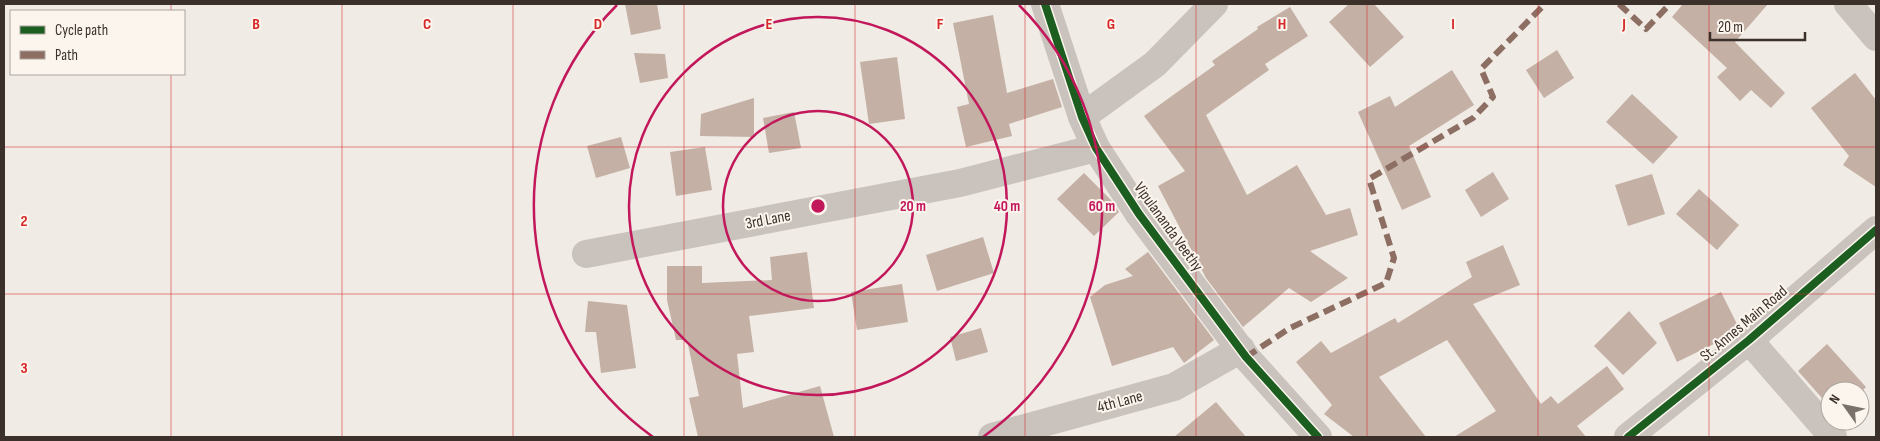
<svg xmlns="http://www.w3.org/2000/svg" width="1880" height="441" viewBox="0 0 1880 441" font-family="'Sofia Sans Condensed',sans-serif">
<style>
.building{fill:#c4b0a5}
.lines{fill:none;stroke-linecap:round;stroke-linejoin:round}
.minor{stroke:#cac3bd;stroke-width:28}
.quiet{stroke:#8d6e63;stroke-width:6;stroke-dasharray:12 6;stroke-linecap:butt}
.cycleway-casing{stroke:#fbf5ed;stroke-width:11}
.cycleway{stroke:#1b5e20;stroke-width:8}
.grid{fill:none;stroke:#d62828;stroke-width:1;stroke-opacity:0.55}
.ring{fill:none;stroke:#c2185b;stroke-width:2.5}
.labels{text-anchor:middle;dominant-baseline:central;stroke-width:4;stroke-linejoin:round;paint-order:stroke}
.street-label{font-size:16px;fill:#3b302a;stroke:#fbf5ed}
.grid-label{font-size:16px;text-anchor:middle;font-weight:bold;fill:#d62828;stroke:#fbf5ed;stroke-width:4;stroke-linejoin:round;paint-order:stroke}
.centre{fill:#c2185b;stroke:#fbf5ed;stroke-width:2.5}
.ring-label{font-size:15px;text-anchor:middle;font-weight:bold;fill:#c2185b;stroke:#fbf5ed;stroke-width:4;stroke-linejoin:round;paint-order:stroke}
</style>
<rect width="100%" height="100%" fill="#f0ebe4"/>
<g class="building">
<polygon points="625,4 657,4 661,29 631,35"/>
<polygon points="1349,4 1374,4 1404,37 1370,67 1329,22"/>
<polygon points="1683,4 1768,4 1735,42 1785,93 1771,108 1751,90 1740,101 1717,77 1727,68 1672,17"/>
<polygon points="1290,7 1308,36 1265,64 1269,70 1206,115 1247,195 1297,165 1326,215 1350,208 1358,235 1310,251 1348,278 1311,302 1289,288 1243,327 1206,278 1158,186 1185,171 1144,116 1215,65 1212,61 1258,29 1257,27"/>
<polygon points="993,15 1007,93 1053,79 1062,107 1009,124 1012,136 966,147 957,107 969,104 953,23"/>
<polygon points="1557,50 1574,78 1544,98 1526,70"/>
<polygon points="634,53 665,54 668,78 640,83"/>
<polygon points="897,57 905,119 869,124 860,62"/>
<polygon points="1452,70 1474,105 1409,146 1431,197 1402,210 1358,112 1390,96 1395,107"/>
<polygon points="1855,73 1876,100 1876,187 1843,165 1849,156 1811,108"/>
<polygon points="1632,94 1678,137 1653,164 1606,122"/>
<polygon points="754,98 754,137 700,136 701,114"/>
<polygon points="794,112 801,148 769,153 763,118"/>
<polygon points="621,137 630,168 596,178 587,146"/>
<polygon points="705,147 712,190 676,196 670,152"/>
<polygon points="1493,172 1509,199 1481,217 1465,190"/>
<polygon points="1084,173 1111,200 1119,212 1094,236 1057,199"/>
<polygon points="1652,174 1665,214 1628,226 1615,185"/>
<polygon points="1699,189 1739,225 1717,250 1676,214"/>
<polygon points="983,237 994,273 937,291 926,255"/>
<polygon points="1503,245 1520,285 1473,304 1541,404 1551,396 1558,404 1607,366 1624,389 1577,426 1586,437 1454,437 1496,411 1447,340 1379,377 1426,437 1354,437 1324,414 1332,405 1296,362 1321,341 1331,353 1395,318 1398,323 1472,277 1466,262"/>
<polygon points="807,252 814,308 749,316 754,352 737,354 743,408 820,386 834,437 698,437 689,398 699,396 687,340 676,340 667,300 667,266 702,266 702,283 772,280 770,257"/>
<polygon points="1148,252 1214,340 1184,363 1173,347 1112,366 1090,297 1105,285 1133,276 1125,269"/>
<polygon points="902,284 908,322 857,330 851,292"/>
<polygon points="1721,292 1739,328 1728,337 1677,362 1659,323"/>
<polygon points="588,301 627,305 636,368 601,373 596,332 585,332"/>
<polygon points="1629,311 1657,343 1623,375 1594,346"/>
<polygon points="981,328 988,352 956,361 950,337"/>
<polygon points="1827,344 1866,387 1860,393 1860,391 1830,391 1830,407 1798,371"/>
<polygon points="1216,402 1246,437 1174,437"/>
</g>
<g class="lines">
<g class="minor">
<polyline points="1045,4 1082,117 1096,148 1139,214 1246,357 1318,437"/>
<polyline points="1848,4 1876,37"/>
<polyline points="1082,117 1155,64 1214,4"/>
<polyline points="586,254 960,183 1096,148"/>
<polyline points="1749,340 1833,437"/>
<polyline points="992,437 1174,387 1241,349"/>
<polyline points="1628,437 1749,340 1876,230"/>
</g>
<g class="quiet">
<polyline points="1619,4 1646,29 1670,4"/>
<polyline points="1246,357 1290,328 1386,283 1394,258 1369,179 1473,118 1493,97 1481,69 1545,4"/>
</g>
<g class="cycleway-casing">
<g id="cycleway">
<polyline points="1045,4 1082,117 1096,148 1139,214 1246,357 1318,437"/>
<polyline points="1628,437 1749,340 1876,230"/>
</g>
</g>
<use href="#cycleway" class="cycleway"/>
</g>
<path class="grid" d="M171,4V11M342,4V437M513,4V437M684,4V437M855,4V437M1025,4V437M1196,4V437M1367,4V437M1538,4V437M1709,4V437M171,74V437M4,147H1876M4,294H1876"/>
<g class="ring">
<circle cx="818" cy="206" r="95"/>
<circle cx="818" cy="206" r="189"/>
<path d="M653 437A284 284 0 0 1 617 5M1019 5A284 284 0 0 1 983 437"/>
</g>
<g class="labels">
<g class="street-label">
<text transform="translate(768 220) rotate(-11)">3rd Lane</text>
<text transform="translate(1168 227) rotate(54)">Vipulananda Veethy</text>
<text transform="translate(1744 324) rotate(-40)">St. Annes Main Road</text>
<text transform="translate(1120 402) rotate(-15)">4th Lane</text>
</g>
</g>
<g class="grid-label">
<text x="256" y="29">B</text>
<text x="427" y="29">C</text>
<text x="598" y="29">D</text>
<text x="769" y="29">E</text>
<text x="940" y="29">F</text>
<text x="1111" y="29">G</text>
<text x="1282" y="29">H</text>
<text x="1453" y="29">I</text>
<text x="1624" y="29">J</text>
<text x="24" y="226">2</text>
<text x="24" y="373">3</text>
</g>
<circle cx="818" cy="206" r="8" class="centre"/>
<g class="ring-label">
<text x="913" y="211">20 m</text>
<text x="1007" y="211">40 m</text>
<text x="1102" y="211">60 m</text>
</g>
<rect width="1880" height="441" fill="none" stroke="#3b302a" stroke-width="10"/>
<rect x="10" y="10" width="175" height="65" fill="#fbf5ed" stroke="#aea69f"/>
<rect x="20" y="26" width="25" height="8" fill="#1b5e20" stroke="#aea69f"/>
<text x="55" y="35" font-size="15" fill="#3b302a">Cycle path</text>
<rect x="20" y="51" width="25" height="8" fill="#8d6e63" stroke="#aea69f"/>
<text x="55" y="60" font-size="15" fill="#3b302a">Path</text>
<g transform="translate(1845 406) rotate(303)"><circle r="24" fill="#fbf5ed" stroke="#aea69f"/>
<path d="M0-4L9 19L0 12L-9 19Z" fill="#7a716b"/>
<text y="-8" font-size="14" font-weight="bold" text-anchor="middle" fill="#3b302a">N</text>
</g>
<path d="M1710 32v8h95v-8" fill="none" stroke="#3b302a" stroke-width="2.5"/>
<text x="1718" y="32" font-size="15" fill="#3b302a" stroke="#fbf5ed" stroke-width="4" paint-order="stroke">20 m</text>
</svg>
